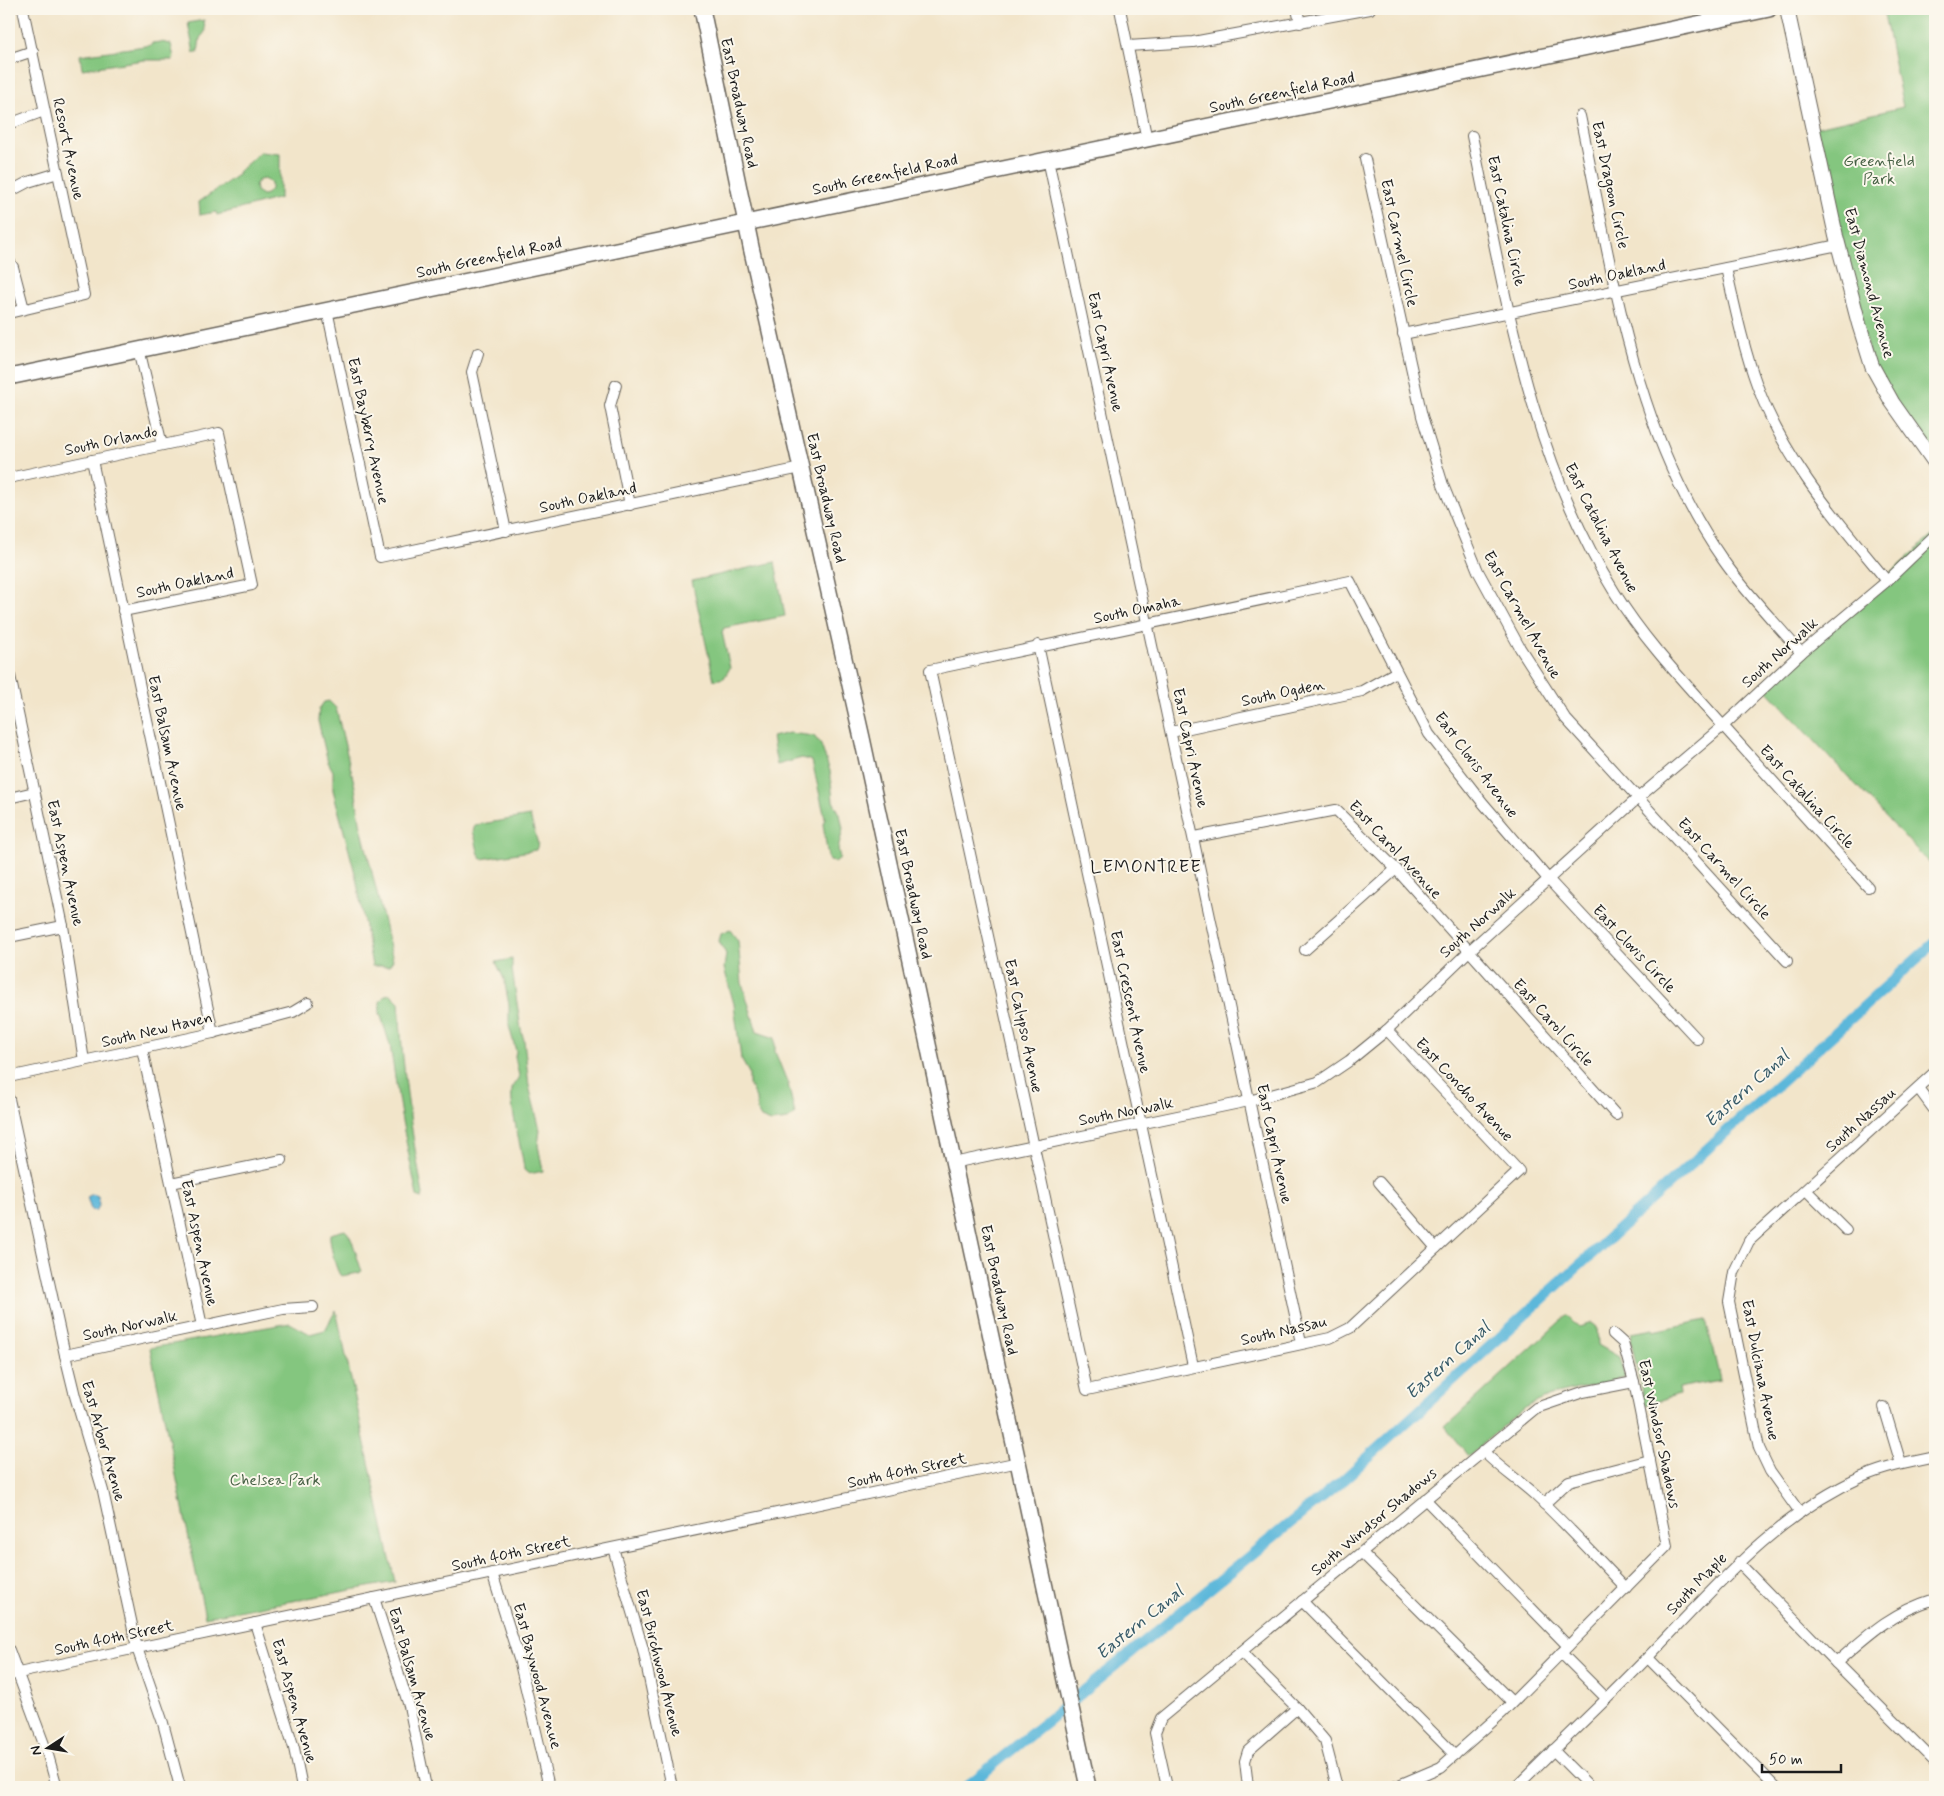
<svg xmlns="http://www.w3.org/2000/svg" width="1944" height="1796" viewBox="0 0 1944 1796" font-family="Mynerve,sans-serif">
<style>
.green{fill:#84c67f;stroke:#50714e;fill-rule:evenodd}
.water{fill:#5cb7da;stroke:#3c6a7b}
.lines{fill:none;stroke-linecap:round;stroke-linejoin:round}
.canal{stroke:#5cb7da;stroke-width:11}
.minor-casing{stroke:#676259;stroke-width:12}
.tertiary-casing{stroke:#676259;stroke-width:16}
.secondary-casing{stroke:#676259;stroke-width:18}
.minor{stroke:#fff;stroke-width:10}
.tertiary{stroke:#fff;stroke-width:14}
.secondary{stroke:#fff;stroke-width:15}
.labels{text-anchor:middle;dominant-baseline:central;stroke-width:4;stroke-linejoin:round;paint-order:stroke}
.street-label{font-size:16px;fill:#1c1c1c;stroke:#fbf7ec}
.park-label{font-size:16px;fill:#466044;stroke:#fbf7ec}
.neighbourhood-label{font-size:18px;letter-spacing:1px;fill:#1c1c1c;stroke:#fbf7ec}
.water-label{font-size:18px;font-style:italic;fill:#365a68;stroke:#fbf7ec}
</style>
<rect width="100%" height="100%" fill="#fbf7ec"/>
<filter id="ink" filterUnits="userSpaceOnUse"><feTurbulence type="fractalNoise" baseFrequency=".02" numOctaves="2"/><feDisplacementMap in="SourceGraphic" scale="10" xChannelSelector="R" yChannelSelector="G"/><feConvolveMatrix kernelMatrix="1 2 1 2 8 2 1 2 1" color-interpolation-filters="sRGB"/></filter>
<filter id="wash" filterUnits="userSpaceOnUse"><feTurbulence type="fractalNoise" baseFrequency=".0096" numOctaves="4" result="noise"/><feDisplacementMap in="SourceGraphic" scale="20" xChannelSelector="R" yChannelSelector="G"/><feGaussianBlur stdDeviation="1.12" result="paint"/><feColorMatrix in="noise" values="0 0 0 0 0 0 0 0 0 0 0 0 0 0 0 0 0 1.4 0 .05"/><feComposite in="paint" operator="in"/></filter>
<g filter="url(#wash)">
<rect width="100%" height="100%" fill="#f2e5ca"/>
<g class="green">
<polygon points="1883,9 1935,9 1935,463 1872,366 1813,128 1903,107"/>
<polygon points="204,20 205,32 200,38 198,53 194,53 188,23"/>
<polygon points="161,42 171,44 174,58 172,60 144,60 82,69 80,55 152,45 152,43"/>
<path d="M260,152L280,154V198L217,215L216,212L200,215L199,202L239,174L238,172ZM265,179L271,183V189L267,194L262,195L256,191L255,185L259,180Z"/>
<polygon points="1935,533 1935,869 1764,687"/>
<polygon points="775,562 785,616 724,628 722,632 730,668 724,678 714,680 692,581"/>
<polygon points="329,701 336,708 355,787 360,822 393,960 389,966 372,966 356,877 333,790 333,771 328,762 318,721 319,709 324,702"/>
<polygon points="789,733 814,736 821,745 830,771 833,801 840,814 843,829 838,849 840,858 835,862 830,861 828,858 823,824 825,818 812,761 802,758 777,765 772,737"/>
<path d="M530,816L538,844L536,850L482,859C476,852 477,840 473,832L475,825Z"/>
<polygon points="730,930 738,941 742,983 757,1032 775,1038 775,1052 788,1084 795,1114 788,1120 780,1121 771,1122 761,1118 757,1111 756,1099 749,1084 749,1073 741,1059 734,1004 724,968 726,954 719,941 721,934"/>
<path d="M512,959V969L521,1030L524,1040L529,1086L540,1130L538,1145L543,1171L529,1174L524,1170C523,1151 507,1101 513,1086C514,1083 518,1080 519,1076L515,1057L516,1051L509,1026V1005L504,979L496,962Z"/>
<path d="M391,994L399,1002C402,1067 411,1131 423,1194L422,1198L417,1196L401,1116L390,1045L380,1013V1002L385,995Z"/>
<path d="M345,1230C353,1236 357,1260 362,1271L359,1273L341,1276C336,1272 329,1242 330,1234Z"/>
<polygon points="336,1310 395,1582 205,1617 150,1348 290,1323 310,1334 325,1330"/>
<polygon points="1567,1315 1579,1327 1592,1323 1597,1327 1598,1345 1619,1357 1625,1378 1552,1395 1525,1408 1468,1456 1445,1427"/>
<polygon points="1706,1320 1720,1380 1678,1388 1679,1394 1645,1405 1631,1342 1632,1333 1653,1329 1654,1331"/>
</g>
<polygon class="water" points="93,1194 98,1196 99,1206 96,1211 91,1210 87,1197"/>
<g class="lines">
<polyline class="canal" points="966,1787 1343,1480 1935,942"/>
</g>
</g>
<g filter="url(#ink)">
<g class="lines">
<g class="minor-casing">
<g id="minor">
<polyline points="1120,9 1147,140"/>
<polyline points="1297,9 1300,23"/>
<polyline points="1128,46 1193,42 1370,9"/>
<polyline points="9,59 33,51"/>
<path d="M1580,116C1612,267 1632,430 1723,560C1746,593 1775,622 1801,653"/>
<polyline points="9,124 44,111"/>
<path d="M1472,136C1505,292 1529,456 1615,593C1646,643 1686,684 1725,728C1773,781 1820,834 1868,887"/>
<polyline points="1048,159 1301,1343"/>
<polyline points="1365,159 1422,416 1443,485 1478,571 1520,648 1565,718 1787,961"/>
<polyline points="9,192 28,182 58,173"/>
<polyline points="9,261 13,267 24,309"/>
<path d="M1726,268C1735,307 1743,347 1757,385C1784,460 1837,520 1887,581"/>
<polyline points="327,310 380,557 801,468"/>
<polyline points="9,313 84,295 23,9"/>
<polyline points="1403,334 1838,245"/>
<polyline points="139,349 162,445"/>
<polyline points="478,353 472,372 506,531"/>
<polyline points="616,385 610,406 630,505"/>
<polyline points="92,460 213,1033"/>
<polyline points="9,478 219,433 252,585 123,611"/>
<polyline points="1038,645 1193,1366"/>
<polyline points="9,671 63,926 84,1061"/>
<polyline points="1171,732 1362,691 1396,672"/>
<polyline points="9,798 34,792"/>
<polyline points="1195,837 1336,810 1396,869 1616,1115"/>
<polyline points="9,937 63,926"/>
<polyline points="1305,950 1396,869"/>
<polyline points="1387,1030 1519,1171 1350,1328 1330,1338 1087,1390 930,670 1350,581 1429,734 1483,803 1549,880 1697,1039"/>
<polyline points="142,1049 202,1326"/>
<polyline points="9,1077 213,1033 293,1012 308,1003"/>
<polyline points="1918,1088 1935,1111"/>
<polyline points="9,1099 65,1355 75,1396 103,1491 137,1648 163,1723 180,1787"/>
<polyline points="953,1163 1249,1101 1318,1082 1349,1061 1387,1030 1468,952 1638,798 1723,726 1801,653 1887,581 1935,535"/>
<polyline points="1379,1182 1436,1248"/>
<polyline points="171,1183 282,1160"/>
<polyline points="1806,1190 1846,1230"/>
<polyline points="65,1355 283,1309 313,1307"/>
<polyline points="1884,1407 1901,1464"/>
<path d="M1483,1451C1499,1468 1519,1480 1536,1496C1567,1525 1596,1557 1626,1588"/>
<polyline points="1425,1499 1568,1646"/>
<polyline points="1544,1504 1569,1481 1650,1460"/>
<polyline points="1800,1513 1770,1471 1759,1448 1729,1302 1734,1272 1749,1241 1935,1072"/>
<polyline points="613,1548 643,1649 672,1787"/>
<polyline points="1362,1553 1512,1702"/>
<polyline points="1738,1562 1836,1663 1935,1762"/>
<polyline points="492,1573 519,1659 549,1787"/>
<polyline points="374,1598 409,1706 426,1787"/>
<polyline points="1302,1601 1455,1755"/>
<polyline points="255,1623 294,1748 302,1787"/>
<polyline points="9,1650 48,1755 57,1787"/>
<polyline points="1241,1652 1297,1708 1325,1741 1337,1787"/>
<polyline points="1561,1653 1606,1698"/>
<polyline points="1648,1658 1776,1787"/>
<path d="M1836,1663C1869,1634 1892,1612 1935,1599"/>
<polyline points="9,1675 1019,1462"/>
<polyline points="1553,1750 1590,1787"/>
<polyline points="1167,1787 1155,1733 1161,1718 1536,1408 1583,1392 1634,1382"/>
<polyline points="1248,1787 1245,1761 1248,1751 1297,1708"/>
<polyline points="1394,1787 1441,1767 1502,1713 1667,1546 1634,1382 1623,1343 1613,1334"/>
<path d="M1516,1787C1560,1743 1606,1701 1649,1656C1714,1589 1774,1516 1862,1477C1885,1467 1911,1462 1935,1457"/>
</g>
</g>
<g class="tertiary-casing">
<polyline id="tertiary" points="1787,9 1836,236 1859,324 1872,366 1892,402 1935,463"/>
</g>
<g class="secondary-casing">
<g id="secondary">
<polyline points="702,9 751,247 862,738 1088,1787"/>
<polyline points="9,377 1769,9"/>
</g>
</g>
<use href="#minor" class="minor"/>
<use href="#tertiary" class="tertiary"/>
<use href="#secondary" class="secondary"/>
</g>
</g>
<g class="labels">
<g class="street-label">
<text transform="translate(1282 93) rotate(-12)">South Greenfield Road</text>
<text transform="translate(739 103) rotate(78)">East Broadway Road</text>
<text transform="translate(68 149) rotate(78)">Resort Avenue</text>
<text transform="translate(885 175) rotate(-12)">South Greenfield Road</text>
<text transform="translate(1610 185) rotate(78)">East Dragoon Circle</text>
<text transform="translate(1506 221) rotate(78)">East Catalina Circle</text>
<text transform="translate(1399 243) rotate(78)">East Carmel Circle</text>
<text transform="translate(489 258) rotate(-12)">South Greenfield Road</text>
<text transform="translate(1617 275) rotate(-12)">South Oakland</text>
<text transform="translate(1869 283) rotate(75)">East Diamond Avenue</text>
<text transform="translate(1105 352) rotate(78)">East Capri Avenue</text>
<text transform="translate(368 431) rotate(78)">East Bayberry Avenue</text>
<text transform="translate(111 441) rotate(-12)">South Orlando</text>
<text transform="translate(588 498) rotate(-12)">South Oakland</text>
<text transform="translate(826 498) rotate(77)">East Broadway Road</text>
<text transform="translate(1601 528) rotate(63)">East Catalina Avenue</text>
<text transform="translate(185 583) rotate(-12)">South Oakland</text>
<text transform="translate(1137 610) rotate(-12)">South Omaha</text>
<text transform="translate(1522 615) rotate(61)">East Carmel Avenue</text>
<text transform="translate(1780 653) rotate(-42)">South Norwalk</text>
<text transform="translate(1283 693) rotate(-12)">South Ogden</text>
<text transform="translate(167 743) rotate(78)">East Balsam Avenue</text>
<text transform="translate(1190 748) rotate(78)">East Capri Avenue</text>
<text transform="translate(1476 765) rotate(53)">East Clovis Avenue</text>
<text transform="translate(1807 797) rotate(48)">East Catalina Circle</text>
<text transform="translate(1395 850) rotate(47)">East Carol Avenue</text>
<text transform="translate(65 863) rotate(78)">East Aspen Avenue</text>
<text transform="translate(1724 869) rotate(48)">East Carmel Circle</text>
<text transform="translate(913 894) rotate(78)">East Broadway Road</text>
<text transform="translate(1478 923) rotate(-42)">South Norwalk</text>
<text transform="translate(1634 949) rotate(47)">East Clovis Circle</text>
<text transform="translate(1130 1002) rotate(78)">East Crescent Avenue</text>
<text transform="translate(1553 1023) rotate(48)">East Carol Circle</text>
<text transform="translate(1023 1026) rotate(78)">East Calypso Avenue</text>
<text transform="translate(157 1030) rotate(-13)">South New Haven</text>
<text transform="translate(1464 1090) rotate(47)">East Concho Avenue</text>
<text transform="translate(1126 1112) rotate(-11)">South Norwalk</text>
<text transform="translate(1861 1120) rotate(-42)">South Nassau</text>
<text transform="translate(1274 1144) rotate(78)">East Capri Avenue</text>
<text transform="translate(199 1243) rotate(78)">East Aspen Avenue</text>
<text transform="translate(999 1290) rotate(78)">East Broadway Road</text>
<text transform="translate(130 1326) rotate(-12)">South Norwalk</text>
<text transform="translate(1284 1331) rotate(-13)">South Nassau</text>
<text transform="translate(1760 1370) rotate(79)">East Dulciana Avenue</text>
<text transform="translate(1659 1434) rotate(78)">East Windsor Shadows</text>
<text transform="translate(103 1441) rotate(74)">East Arbor Avenue</text>
<text transform="translate(907 1471) rotate(-12)">South 40th Street</text>
<text transform="translate(1374 1522) rotate(-40)">South Windsor Shadows</text>
<text transform="translate(511 1554) rotate(-12)">South 40th Street</text>
<text transform="translate(1697 1584) rotate(-46)">South Maple</text>
<text transform="translate(114 1638) rotate(-12)">South 40th Street</text>
<text transform="translate(659 1663) rotate(76)">East Birchwood Avenue</text>
<text transform="translate(412 1674) rotate(74)">East Balsam Avenue</text>
<text transform="translate(537 1676) rotate(75)">East Baywood Avenue</text>
<text transform="translate(294 1701) rotate(74)">East Aspen Avenue</text>
</g>
<g class="park-label">
<text x="1879" y="161">Greenfield<tspan x="1879" dy="18">Park</tspan></text>
<text x="275" y="1480">Chelsea Park</text>
</g>
<g class="neighbourhood-label">
<text x="1146" y="867">LEMONTREE</text>
</g>
<g class="water-label">
<text transform="translate(1747 1089) rotate(-42)">Eastern Canal</text>
<text transform="translate(1448 1361) rotate(-42)">Eastern Canal</text>
<text transform="translate(1140 1623) rotate(-39)">Eastern Canal</text>
</g>
</g>
<rect width="1944" height="1796" fill="none" stroke="#fbf7ec" stroke-width="30"/>
<g transform="translate(48 1748) rotate(258)" stroke="#fbf7ec" stroke-width="4" paint-order="stroke">
<path d="M0-4L9 19L0 12L-9 19Z" fill="#1c1c1c"/>
<text y="-8" font-size="14" font-weight="bold" text-anchor="middle" fill="#1c1c1c">N</text>
</g>
<path d="M1762 1764v8h79v-8" fill="none" stroke="#1c1c1c" stroke-width="2.5"/>
<text x="1769" y="1764" font-size="15" fill="#1c1c1c" stroke="#fbf7ec" stroke-width="4" paint-order="stroke">50 m</text>
</svg>
